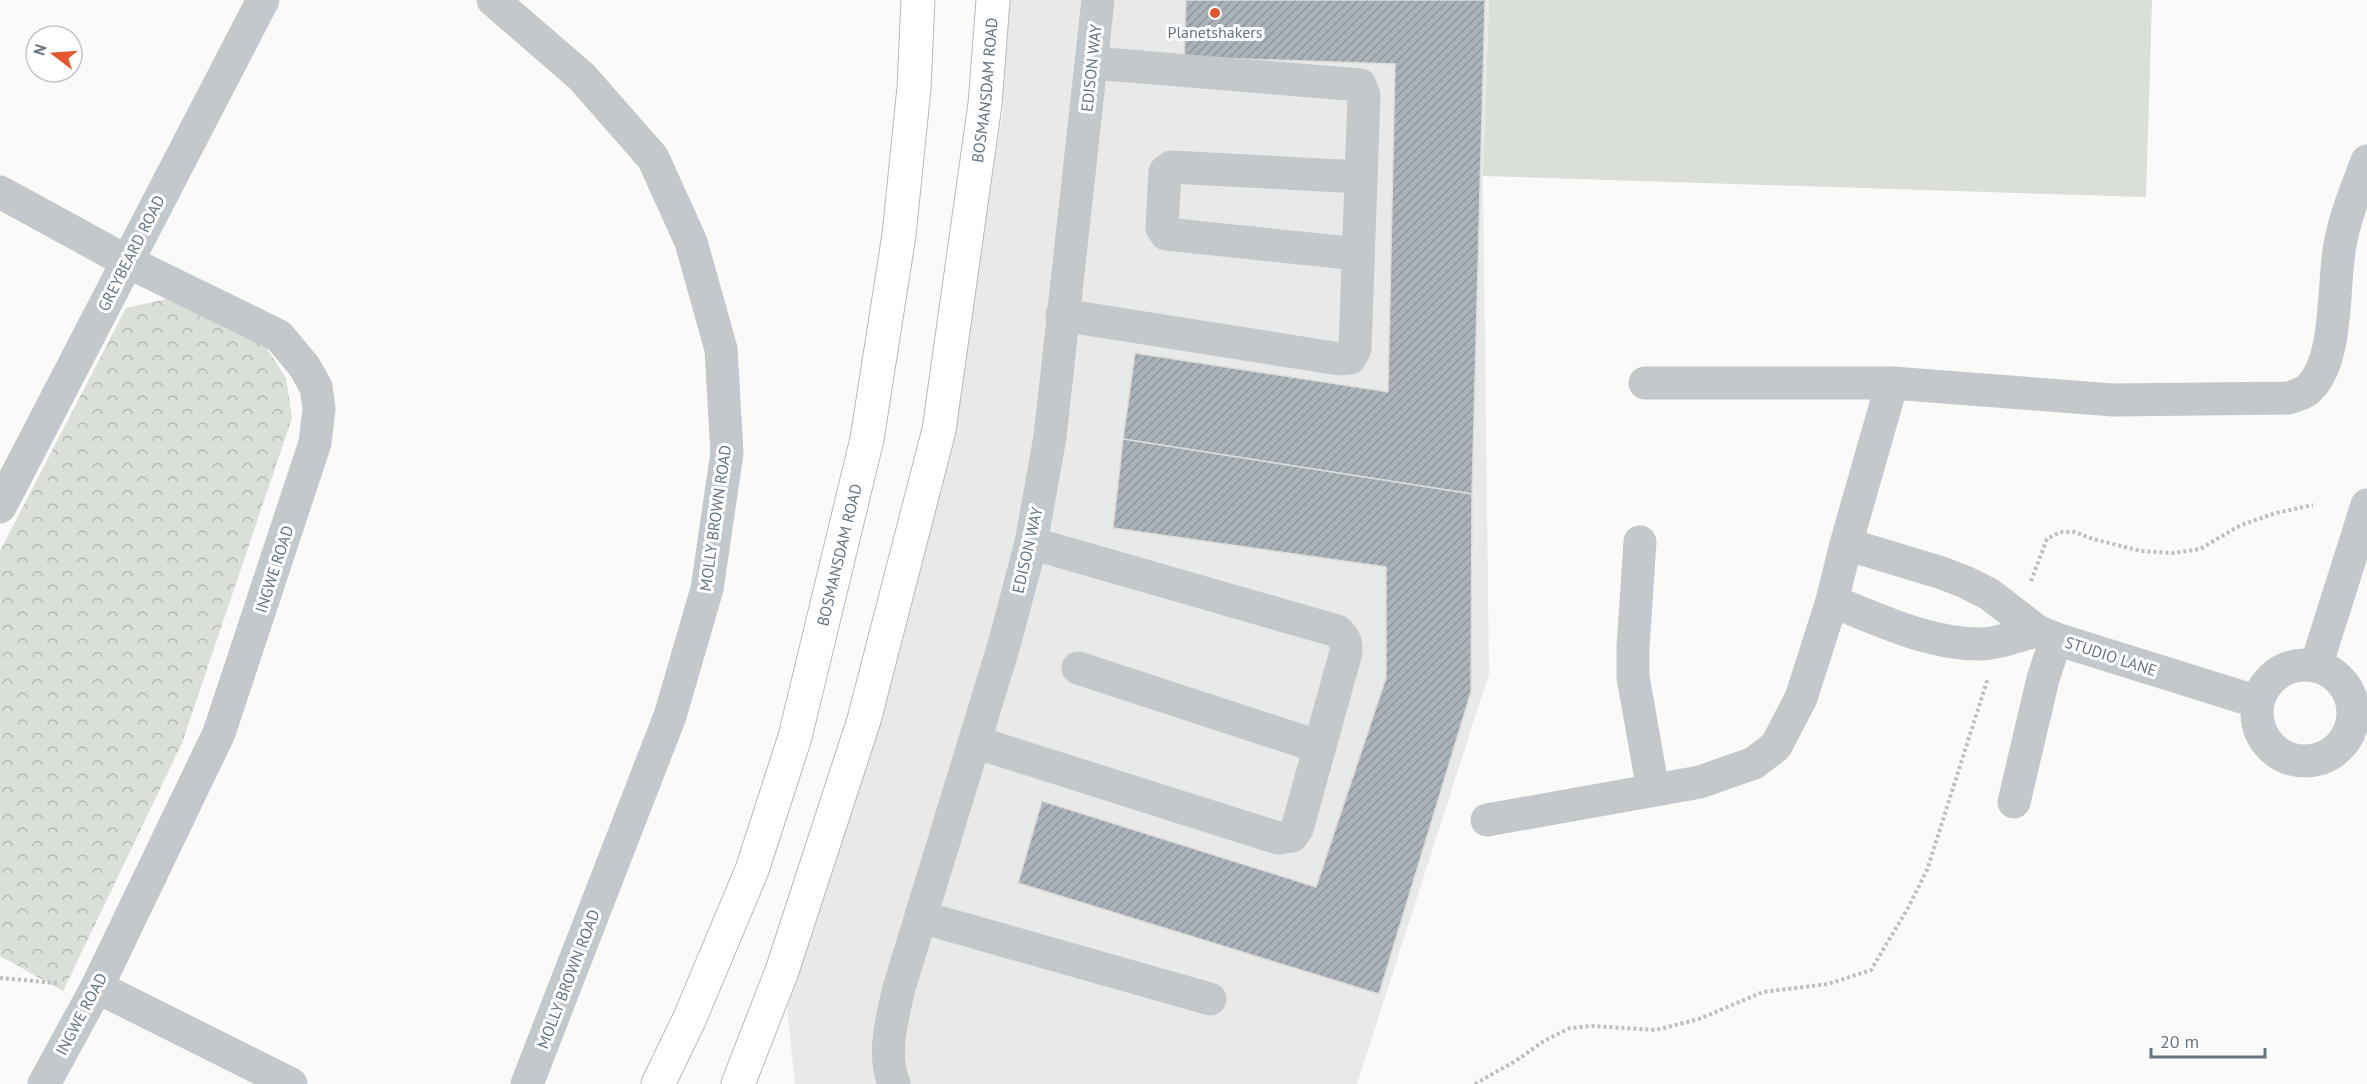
<svg xmlns="http://www.w3.org/2000/svg" width="2367" height="1084" viewBox="0 0 2367 1084" font-family="'PT Sans',sans-serif">
<style>
.built{fill:#e8e9e9}
.green{fill:#dadfd7}
.park{fill:url(#park-crowns)}
.building{fill:url(#building-hatch);stroke:#dcdcda;stroke-width:1.5}
.lines{fill:none;stroke-linecap:round;stroke-linejoin:round}
.major-casing{stroke:#b5babe;stroke-width:35}
.path{stroke:#bbbfc2;stroke-width:4;stroke-dasharray:3 3;stroke-linecap:butt}
.minor{stroke:#c3c8cc;stroke-width:33}
.major{stroke:#fff;stroke-width:33}
.poi-dot{fill:#e4572e;stroke:#fff;stroke-width:2}
.labels{text-anchor:middle;dominant-baseline:central;stroke-width:6;stroke-linejoin:round;paint-order:stroke}
.poi-label{font-size:16px;fill:#657683;stroke:#fff}
.street-label{font-size:16px;fill:#657683;stroke:#fff}
</style>
<defs>
<pattern id="park-crowns" width="20" height="18" patternUnits="userSpaceOnUse" patternTransform="scale(1.5)"><rect width="20" height="18" fill="#dadfd7"/><path d="M2 6a3 3 0 1 1 6 0M12 15a3 3 0 1 1 6 0" fill="none" stroke="#b4b9b4"/></pattern>
<pattern id="building-hatch" width="6" height="6" patternUnits="userSpaceOnUse" patternTransform="scale(1.5)"><rect width="6" height="6" fill="#aab3b9"/><path d="M-1 1l2-2M0 6l6-6M5 7l2-2" fill="none" stroke="#8e969c"/></pattern>
</defs>
<rect width="100%" height="100%" fill="#fafaf8"/>
<polygon class="built" points="998,0 1489,0 1483,176 1489,674 1357,1084 795,1084 783,970 944,435 1003,112"/>
<polygon class="green" points="1489,0 2152,0 2146,197 1483,176"/>
<polygon class="park" points="167,299 264,344 286,378 292,418 182,743 63,991 0,956 0,551 126,308"/>
<g class="building">
<polygon points="1186,0 1485,0 1472,494 1123,439 1135,353 1388,392 1395,64 1184,57"/>
<polygon points="1123,439 1472,494 1471,692 1379,994 1018,883 1042,801 1316,887 1386,678 1386,567 1113,528"/>
</g>
<g class="lines">
<g class="major-casing">
<g id="major">
<path id="s1" d="M658,1084L689,1020L752,870L795,737L867,439L899,235L914,88L918,0"/>
<path id="s2" d="M738,1084L782,971L864,720L939,430L985,104L993,0"/>
</g>
</g>
<g class="path">
<polyline points="2031,581 2047,539 2060,532 2075,532 2093,539 2141,551 2173,553 2200,549 2241,525 2276,513 2313,505"/>
<polyline points="0,978 57,983"/>
<polyline points="1475,1084 1517,1060 1544,1041 1570,1028 1592,1026 1656,1030 1699,1019 1763,992 1828,984 1871,970 1908,908 1927,870 1988,678"/>
</g>
<g class="minor">
<polyline points="493,0 582,77 653,158 691,242 721,349 727,453 707,589 670,716 527,1084"/>
<polyline points="0,192 126,261 279,336 304,366 316,387 319,409 315,443 219,733 97,987 44,1084"/>
<polyline points="1358,254 1166,234 1162,228 1165,172 1171,167 1361,177"/>
<polyline points="1062,315 1340,359 1350,358 1355,349 1364,96 1360,85 1092,63"/>
<path d="M1645,383H1892L2113,400L2289,398C2294,396 2301,394 2306,391C2340,364 2332,285 2340,245C2345,216 2357,188 2367,161"/>
<polyline points="0,507 263,0"/>
<polyline points="1640,542 1633,647 1633,677 1653,790"/>
<polyline points="1846,544 1942,573 1965,582 1989,594 2037,631 2056,639 2258,702"/>
<path d="M1832,601C1880,620 1930,645 1983,644C2000,643 2020,635 2037,631"/>
<circle cx="2305" cy="713" r="48"/>
<polyline points="2316,666 2367,505"/>
<polyline points="1078,668 1320,747"/>
<path d="M975,742L1278,838L1292,836L1297,829L1346,652C1346,642 1345,638 1337,631L1031,543"/>
<polyline points="2014,802 2043,679 2056,639"/>
<polyline points="1487,820 1700,782 1754,763 1776,746 1801,698 1832,601 1846,544 1892,383"/>
<polyline points="921,917 1210,999"/>
<polyline points="97,987 291,1084"/>
<path d="M894,1084C882,1053 892,1019 899,988L1004,645L1031,543L1050,437L1098,0"/>
</g>
<use href="#major" class="major"/>
</g>
<circle class="poi-dot" cx="1215" cy="13" r="6"/>
<g class="labels">
<g class="poi-label">
<text x="1215" y="32">Planetshakers</text>
</g>
<g class="street-label">
<text transform="translate(1091 68) rotate(-84)">EDISON WAY</text>
<text stroke="none"><textPath href="#s2" startOffset="1028">BOSMANSDAM ROAD</textPath></text>
<text transform="translate(131 253) rotate(-63)">GREYBEARD ROAD</text>
<text transform="translate(715 518) rotate(-82)">MOLLY BROWN ROAD</text>
<text transform="translate(1027 550) rotate(-77)">EDISON WAY</text>
<text stroke="none"><textPath href="#s1" startOffset="561">BOSMANSDAM ROAD</textPath></text>
<text transform="translate(274 569) rotate(-72)">INGWE ROAD</text>
<text transform="translate(2111 656) rotate(18)">STUDIO LANE</text>
<text transform="translate(568 979) rotate(-69)">MOLLY BROWN ROAD</text>
<text transform="translate(81 1014) rotate(-62)">INGWE ROAD</text>
</g>
</g>
<g transform="translate(54 54) rotate(287)"><circle r="28" fill="#ffffff" stroke="#c1c8cd" stroke-width="1.5"/>
<path d="M0-4.5L10 22L0 15L-10 22Z" fill="#e4572e"/>
<text y="-9" font-size="16" font-weight="bold" text-anchor="middle" fill="#657683">N</text>
</g>
<path d="M2151 1048v9h114v-9" fill="none" stroke="#657683" stroke-width="3"/>
<text x="2160" y="1048" font-size="18" fill="#657683" stroke="#ffffff" stroke-width="4.5" paint-order="stroke">20 m</text>
</svg>
